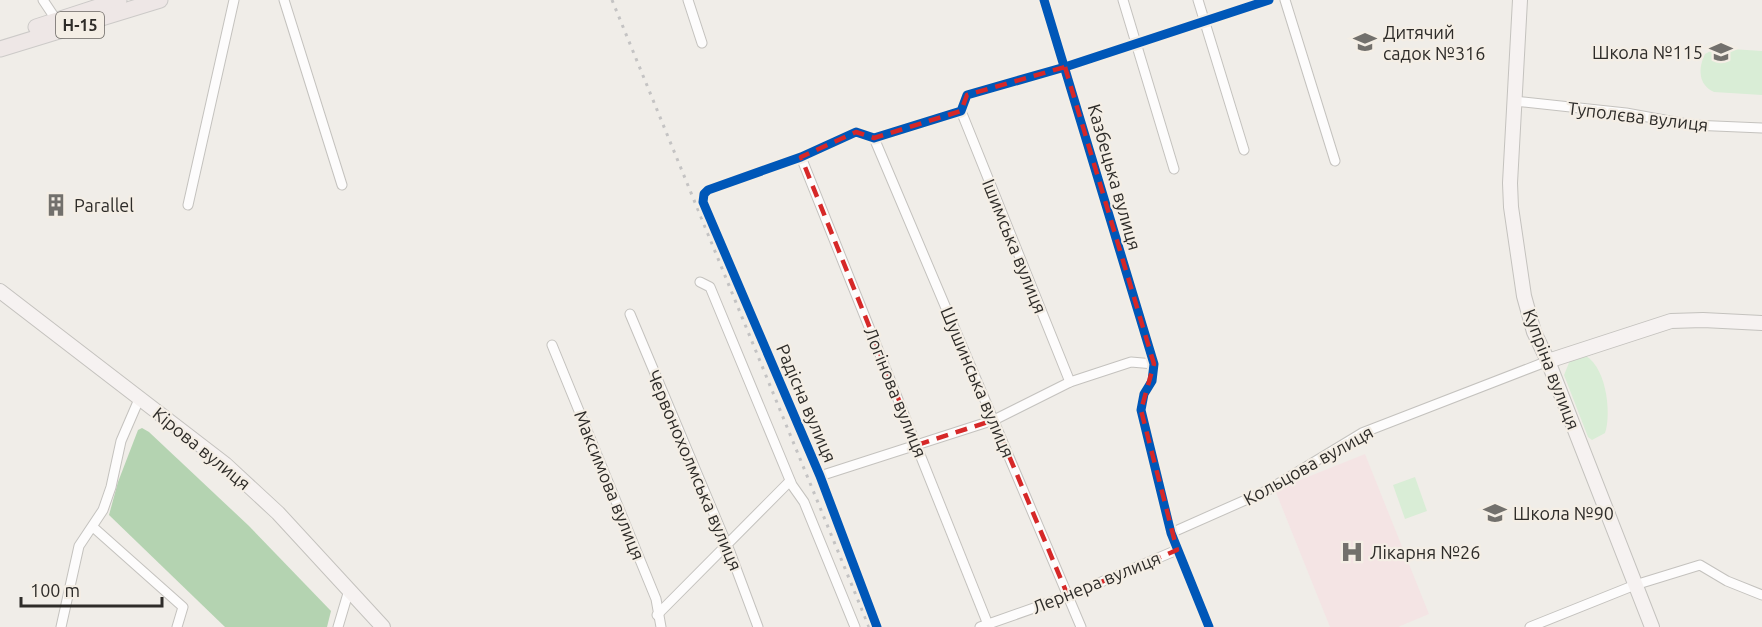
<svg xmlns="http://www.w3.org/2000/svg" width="1762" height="627" viewBox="0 0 1762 627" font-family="Ubuntu,sans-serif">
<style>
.medical{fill:#f4e4e4}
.green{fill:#d9edd6}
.forest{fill:#b4d3b1}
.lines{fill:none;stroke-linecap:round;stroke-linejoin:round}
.street-casing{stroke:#c4c2be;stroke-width:11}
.secondary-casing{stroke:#c4c2be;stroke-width:16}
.primary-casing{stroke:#cccac8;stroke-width:17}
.street{stroke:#fdfcfc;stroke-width:9}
.secondary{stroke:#f6f2f1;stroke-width:14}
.primary{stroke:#eee7e6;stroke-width:15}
.rail{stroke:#c4c3c3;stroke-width:3;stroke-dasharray:3 6;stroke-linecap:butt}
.cycleway-casing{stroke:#f4eee5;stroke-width:13}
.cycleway{stroke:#0057b8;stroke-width:9}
.marked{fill:none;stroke:#d62828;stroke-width:4.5;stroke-dasharray:12 8;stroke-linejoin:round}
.labels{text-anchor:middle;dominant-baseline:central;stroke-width:4.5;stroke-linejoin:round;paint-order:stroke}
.shield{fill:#f4eee5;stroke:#696661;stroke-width:1.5}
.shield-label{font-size:16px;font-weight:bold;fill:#2e2c29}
.poi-label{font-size:18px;fill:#2e2c29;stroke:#f4eee5;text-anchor:start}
.street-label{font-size:18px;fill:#2e2c29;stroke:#f4eee5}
</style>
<rect width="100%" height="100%" fill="#f0ede8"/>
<polygon class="medical" points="1365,454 1429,614 1398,627 1330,627 1275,490"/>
<g class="green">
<path d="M1716,48L1762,51V95L1714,92C1698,85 1698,68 1705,54Z"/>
<path d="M1581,354C1606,361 1612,413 1605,433L1592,440L1588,437L1564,375L1571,358Z"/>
<polygon points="1415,477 1427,511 1405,519 1393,485"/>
</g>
<polygon class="forest" points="142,428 149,432 249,526 331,611 327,627 225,627 109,515 118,482 138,430"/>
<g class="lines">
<g class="street-casing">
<g id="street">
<polyline points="43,0 57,21"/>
<polyline points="284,0 342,185"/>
<polyline points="688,0 702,43"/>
<polyline points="1044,0 1154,364 1152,381 1144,394 1141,410 1171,533 1209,627"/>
<polyline points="1123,0 1174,169"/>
<polyline points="1198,0 1244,150"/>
<polyline points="1285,0 1335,161"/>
<polyline points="1514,101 1626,113 1692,125 1762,128"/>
<polyline points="961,111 1070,382"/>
<polyline points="874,138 1081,627"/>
<polyline points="801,157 989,627"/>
<polyline points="188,205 234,0"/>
<polyline points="700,282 710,287 792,485 804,502 855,627"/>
<polyline points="630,314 730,552 758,627"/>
<polyline points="552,345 656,599 661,627"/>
<polyline points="820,476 994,420 1070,382 1131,362 1154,364"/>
<polyline points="93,527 183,607 177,627"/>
<polyline points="1171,533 1268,490 1362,433 1548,361"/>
<polyline points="657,615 790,481"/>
<polyline points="61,627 79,546 103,510 111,487 121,441 140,397"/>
<polyline points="338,627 349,590"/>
<polyline points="877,627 820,476 703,202 704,194 708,190 801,157 856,132 874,138 961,111 967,95 1065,67 1269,0"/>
<polyline points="980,627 1068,596 1177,550"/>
<polyline points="1530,627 1635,585 1700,565 1727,581 1762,595"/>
</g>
</g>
<g class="secondary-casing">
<g id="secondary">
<polyline points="1520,0 1510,183 1511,207 1524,296 1534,332 1548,361 1652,627"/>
<polyline points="0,291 225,464 278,513 383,627"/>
<polyline points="1548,361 1671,321 1703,320 1762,323"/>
</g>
</g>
<g class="primary-casing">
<g id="primary">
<polyline points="36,27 119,0"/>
<polyline points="0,49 160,0"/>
</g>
</g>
<use href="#street" class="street"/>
<use href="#secondary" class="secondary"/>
<use href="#primary" class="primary"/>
<polyline class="rail" points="612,0 869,627"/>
<g class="cycleway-casing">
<g id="cycleway">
<polyline points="1044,0 1154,364 1152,381 1144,394 1141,410 1171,533 1209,627"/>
<polyline points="877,627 820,476 703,202 704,194 708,190 801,157 856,132 874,138 961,111 967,95 1065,67 1269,0"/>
</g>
</g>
<use href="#cycleway" class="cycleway"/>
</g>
<path class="marked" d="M1065,67L1154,364L1141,410L1177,550L1068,596L994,420L917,445L801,157L856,132L874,138L961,111L967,95Z"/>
<defs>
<g id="school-bare" transform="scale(1.8)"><path d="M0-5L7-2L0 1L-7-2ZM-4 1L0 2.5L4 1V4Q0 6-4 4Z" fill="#72706c" stroke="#f4eee5" stroke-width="2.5" paint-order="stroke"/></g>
<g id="building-bare" transform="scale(1.8)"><path d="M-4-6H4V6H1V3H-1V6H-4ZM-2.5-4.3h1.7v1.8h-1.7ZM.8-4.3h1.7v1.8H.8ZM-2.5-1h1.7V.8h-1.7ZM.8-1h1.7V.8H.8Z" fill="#72706c" stroke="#f4eee5" stroke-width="2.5" paint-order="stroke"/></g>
<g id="hospital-bare" transform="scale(1.8)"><path d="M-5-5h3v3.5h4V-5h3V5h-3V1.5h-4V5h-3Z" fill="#72706c" stroke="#f4eee5" stroke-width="2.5" paint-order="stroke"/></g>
</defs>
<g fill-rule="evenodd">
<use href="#school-bare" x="1365" y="42"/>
<use href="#school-bare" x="1721" y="52"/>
<use href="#building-bare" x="56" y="205"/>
<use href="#school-bare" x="1495" y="513"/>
<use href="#hospital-bare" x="1352" y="552"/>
</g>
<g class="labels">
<rect class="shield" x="56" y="12" width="48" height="26" rx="4.5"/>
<g class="shield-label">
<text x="80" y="25">Н-15</text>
</g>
<g class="poi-label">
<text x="1383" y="32">Дитячий<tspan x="1383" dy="21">садок №316</tspan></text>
<text x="1703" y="52" text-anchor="end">Школа №115</text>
<text x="74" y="205">Parallel</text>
<text x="1513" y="513">Школа №90</text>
<text x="1370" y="552">Лікарня №26</text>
</g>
<g class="street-label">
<text transform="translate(1638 116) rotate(7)">Туполєва вулиця</text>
<text transform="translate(1115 177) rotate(74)">Казбецька вулиця</text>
<text transform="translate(1015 246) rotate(68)">Ішимська вулиця</text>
<text transform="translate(1552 369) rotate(69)">Купріна вулиця</text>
<text transform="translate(978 382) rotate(67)">Шушинська вулиця</text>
<text transform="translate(896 392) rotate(68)">Логінова вулиця</text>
<text transform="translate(807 403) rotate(67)">Радісна вулиця</text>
<text transform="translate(202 448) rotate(39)">Кірова вулиця</text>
<text transform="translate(1308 465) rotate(-29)">Кольцова вулиця</text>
<text transform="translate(695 470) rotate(67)">Червонохолмська вулиця</text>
<text transform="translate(610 485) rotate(68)">Максимова вулиця</text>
<text transform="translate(1096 582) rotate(-22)">Лернера вулиця</text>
</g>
</g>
<path d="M21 597v9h141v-9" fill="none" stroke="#2e2c29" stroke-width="3"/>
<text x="30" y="597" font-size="18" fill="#2e2c29" stroke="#f4eee5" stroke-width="4.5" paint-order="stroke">100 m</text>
</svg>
